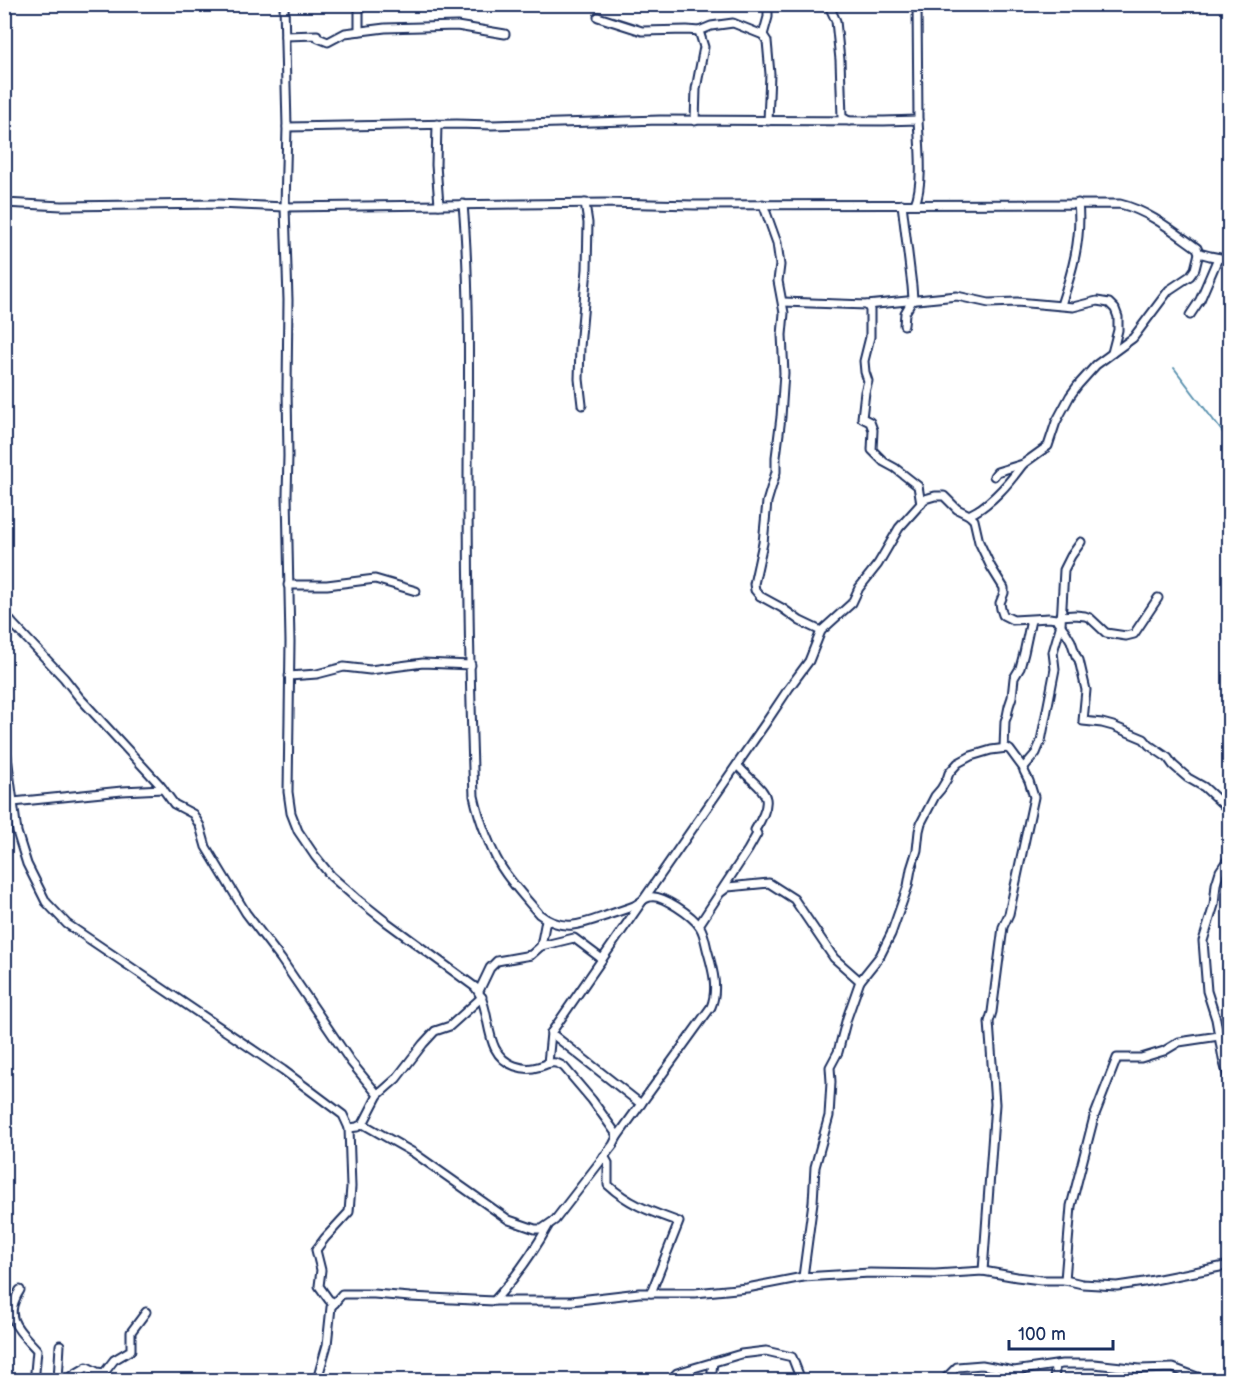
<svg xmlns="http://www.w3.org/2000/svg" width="1234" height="1385" viewBox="0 0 1234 1385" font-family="'Balsamiq Sans',sans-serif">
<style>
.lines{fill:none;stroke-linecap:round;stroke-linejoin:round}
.stream{stroke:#5c93b0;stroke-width:2}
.minor-casing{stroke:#1b2f5e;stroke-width:11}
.minor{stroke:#fff;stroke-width:7}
</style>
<rect width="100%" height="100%" fill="#fff"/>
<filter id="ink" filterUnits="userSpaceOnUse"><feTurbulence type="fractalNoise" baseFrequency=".0167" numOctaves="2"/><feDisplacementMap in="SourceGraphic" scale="12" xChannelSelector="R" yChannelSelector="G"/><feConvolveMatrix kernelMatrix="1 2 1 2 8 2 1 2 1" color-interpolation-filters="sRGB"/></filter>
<g filter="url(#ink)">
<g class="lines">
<polyline class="stream" points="1174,368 1230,442"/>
<g class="minor-casing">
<g id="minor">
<polyline points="831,4 830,8 836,21 840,60 842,117 849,121"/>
<polyline points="917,4 918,120"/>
<polyline points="598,17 642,31 687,30 699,31 711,26 733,23 763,35 767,41 770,74 768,121"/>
<polyline points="359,31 359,4"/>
<polyline points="763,35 768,17 768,4"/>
<polyline points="285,36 317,35 318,38 328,42 345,33 385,28 457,26 505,34"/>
<polyline points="695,121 696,89 704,47 699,31"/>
<polyline points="437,124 436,165 439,205"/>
<path d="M287,127L457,124L492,125L660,120L884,121L918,120C919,143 924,183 915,204"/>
<path d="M4,203L62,206L218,204L285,207L605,203L695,205L1120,204C1149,211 1173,231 1197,248L1199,253L1210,256L1230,260"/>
<path d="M463,204C471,298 468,392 468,486C468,589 470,693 474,796C479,819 492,855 506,874C516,888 528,901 539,914C563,933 583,924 608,915C617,912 626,909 634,906C640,903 644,898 650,897C662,894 693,916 700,927C704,933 705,941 707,949C712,967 719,988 711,1007L617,1137"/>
<polyline points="763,204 777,243 780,265 778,281 784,313 782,335 784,373 781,417 776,457 776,472 767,502 763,543 754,584 755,590 760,596 782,608 800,621 821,631"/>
<polyline points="902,204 912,286 913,299 905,313 904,325"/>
<polyline points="783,302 867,305 957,296 989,303 1017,302 1073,307 1097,301 1109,303 1115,309 1118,317 1118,330 1112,353"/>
<polyline points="867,305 870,310 870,337 864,361 865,372 868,381 865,392 862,418 870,422 873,430 872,450 884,462 895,468 918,486 921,504"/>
<path d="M1061,305C1072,272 1082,239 1078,203"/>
<polyline points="1190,315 1200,300 1218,258"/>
<polyline points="582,405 579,379 580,347 587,269 588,223 585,203"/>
<polyline points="994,476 997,472 1023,464 1048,446 1056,422 1070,396 1078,385 1096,365 1133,338 1169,290 1190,276 1195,269 1199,253"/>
<path d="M969,515C991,505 1009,483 1023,464"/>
<polyline points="288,585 327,585 375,579 416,591"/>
<path d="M4,613L13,624L64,678L79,697L160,785L174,804L193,814L200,826L206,847L246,913L281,959L351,1062L378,1095L363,1124L414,1153L509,1220L535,1229H542L555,1220L613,1145L617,1137L615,1132L592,1100L564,1067C551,1058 547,1066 533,1068C527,1069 521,1068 515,1066C481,1054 494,1011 475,987L385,921L356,898L331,876L315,856L298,831L291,813L288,792L290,642L287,495L288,456L287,389L288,300L285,207L287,127L284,4"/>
<polyline points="1060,616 1075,615 1085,616 1090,618 1106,633 1126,636 1134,634 1158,598"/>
<polyline points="289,676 317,674 344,667 370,670 423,663 471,665"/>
<polyline points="4,734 17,832 27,864 46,902 67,924 283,1070 343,1115 349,1128 357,1127 363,1124"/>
<polyline points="1004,748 1005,721 1007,716 1009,706 1012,697 1014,678 1020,668 1024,653 1031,620"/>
<polyline points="13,802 122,791 163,789"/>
<polyline points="1230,856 1220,871 1216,884 1214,905 1203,941 1207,991 1216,1019 1223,1059 1230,1084"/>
<path d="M721,891L748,850L757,834L755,830C779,792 761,792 737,765"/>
<polyline points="699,925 720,893 728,887 769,883 794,899 834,958 860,981"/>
<polyline points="541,946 546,920"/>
<polyline points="479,991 490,968 497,961 531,955 541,946 574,938 602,959"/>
<polyline points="548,1063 551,1033"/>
<polyline points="378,1095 396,1079 423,1044 435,1031 450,1026 482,997"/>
<polyline points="641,1104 551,1033 765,724 789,688 809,661 821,631 852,603 859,588 878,564 899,528 925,499 935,496 944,496 957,509 969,515 974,520 979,542 991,567 1004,588 1004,593 1000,603 1001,609 1003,615 1013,620 1049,618 1056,619 1065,631 1071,641 1076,656 1079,660 1086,690 1083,721 1102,723 1113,726 1144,739 1149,745 1168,758 1173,765 1188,778 1204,787 1230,811"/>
<path d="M604,1156L608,1163V1185C630,1205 652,1212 679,1222L651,1293"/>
<polyline points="983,1271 995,1104 989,1022 992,1012 1003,927 1009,914 1034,797 1029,781 1024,771 1024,767 1036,753 1041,741 1055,669 1053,652 1061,624 1064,570 1071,556 1081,542"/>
<polyline points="803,1277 813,1202 815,1167 829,1116 831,1082 830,1067 838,1052 847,1018 860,981 880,956 891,934 908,886 911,869 917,850 919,831 921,823 935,796 941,789 947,779 949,773 958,763 971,756 991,750 1007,748 1010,750 1024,769"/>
<polyline points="1065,1280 1071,1206 1094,1117 1117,1058 1141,1058 1164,1051 1179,1042 1219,1036 1230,1032"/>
<path d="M20,1290C2,1318 18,1329 37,1350L35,1372V1380"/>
<path d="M494,1301C515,1278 533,1253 548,1226"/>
<polyline points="335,1303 329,1300 319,1286 321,1270 316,1250 325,1238 349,1212 351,1187 349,1128"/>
<polyline points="1054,1366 1055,1371 1054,1380"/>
<polyline points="58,1380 60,1345"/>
<polyline points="68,1380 75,1374 87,1367 97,1372 104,1373 114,1360 131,1350 131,1332 146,1312"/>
<polyline points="317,1380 327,1345 331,1307 342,1294 374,1294 410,1297 494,1301 571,1301 639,1293 695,1293 747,1288 803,1277 870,1273 935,1274 983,1271 1017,1277 1041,1280 1065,1280 1082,1284 1117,1286 1144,1282 1230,1265"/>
<polyline points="670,1380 677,1373 741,1354 766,1351 792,1357 801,1380"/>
<polyline points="711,1380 713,1362"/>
<polyline points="944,1380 957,1367 982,1365 1014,1371 1062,1364 1094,1364 1140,1369 1173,1368 1205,1380"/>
</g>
</g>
<use href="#minor" class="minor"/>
</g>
</g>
<rect width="1234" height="1385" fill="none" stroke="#fff" stroke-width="24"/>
<rect x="12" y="12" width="1210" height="1361" fill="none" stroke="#1b2f5e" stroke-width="2" filter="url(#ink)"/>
<path d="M1009 1340v9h104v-9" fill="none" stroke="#1b2f5e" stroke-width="3"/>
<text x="1018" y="1340" font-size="18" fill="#1b2f5e" stroke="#ffffff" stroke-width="4.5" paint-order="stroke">100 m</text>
</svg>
